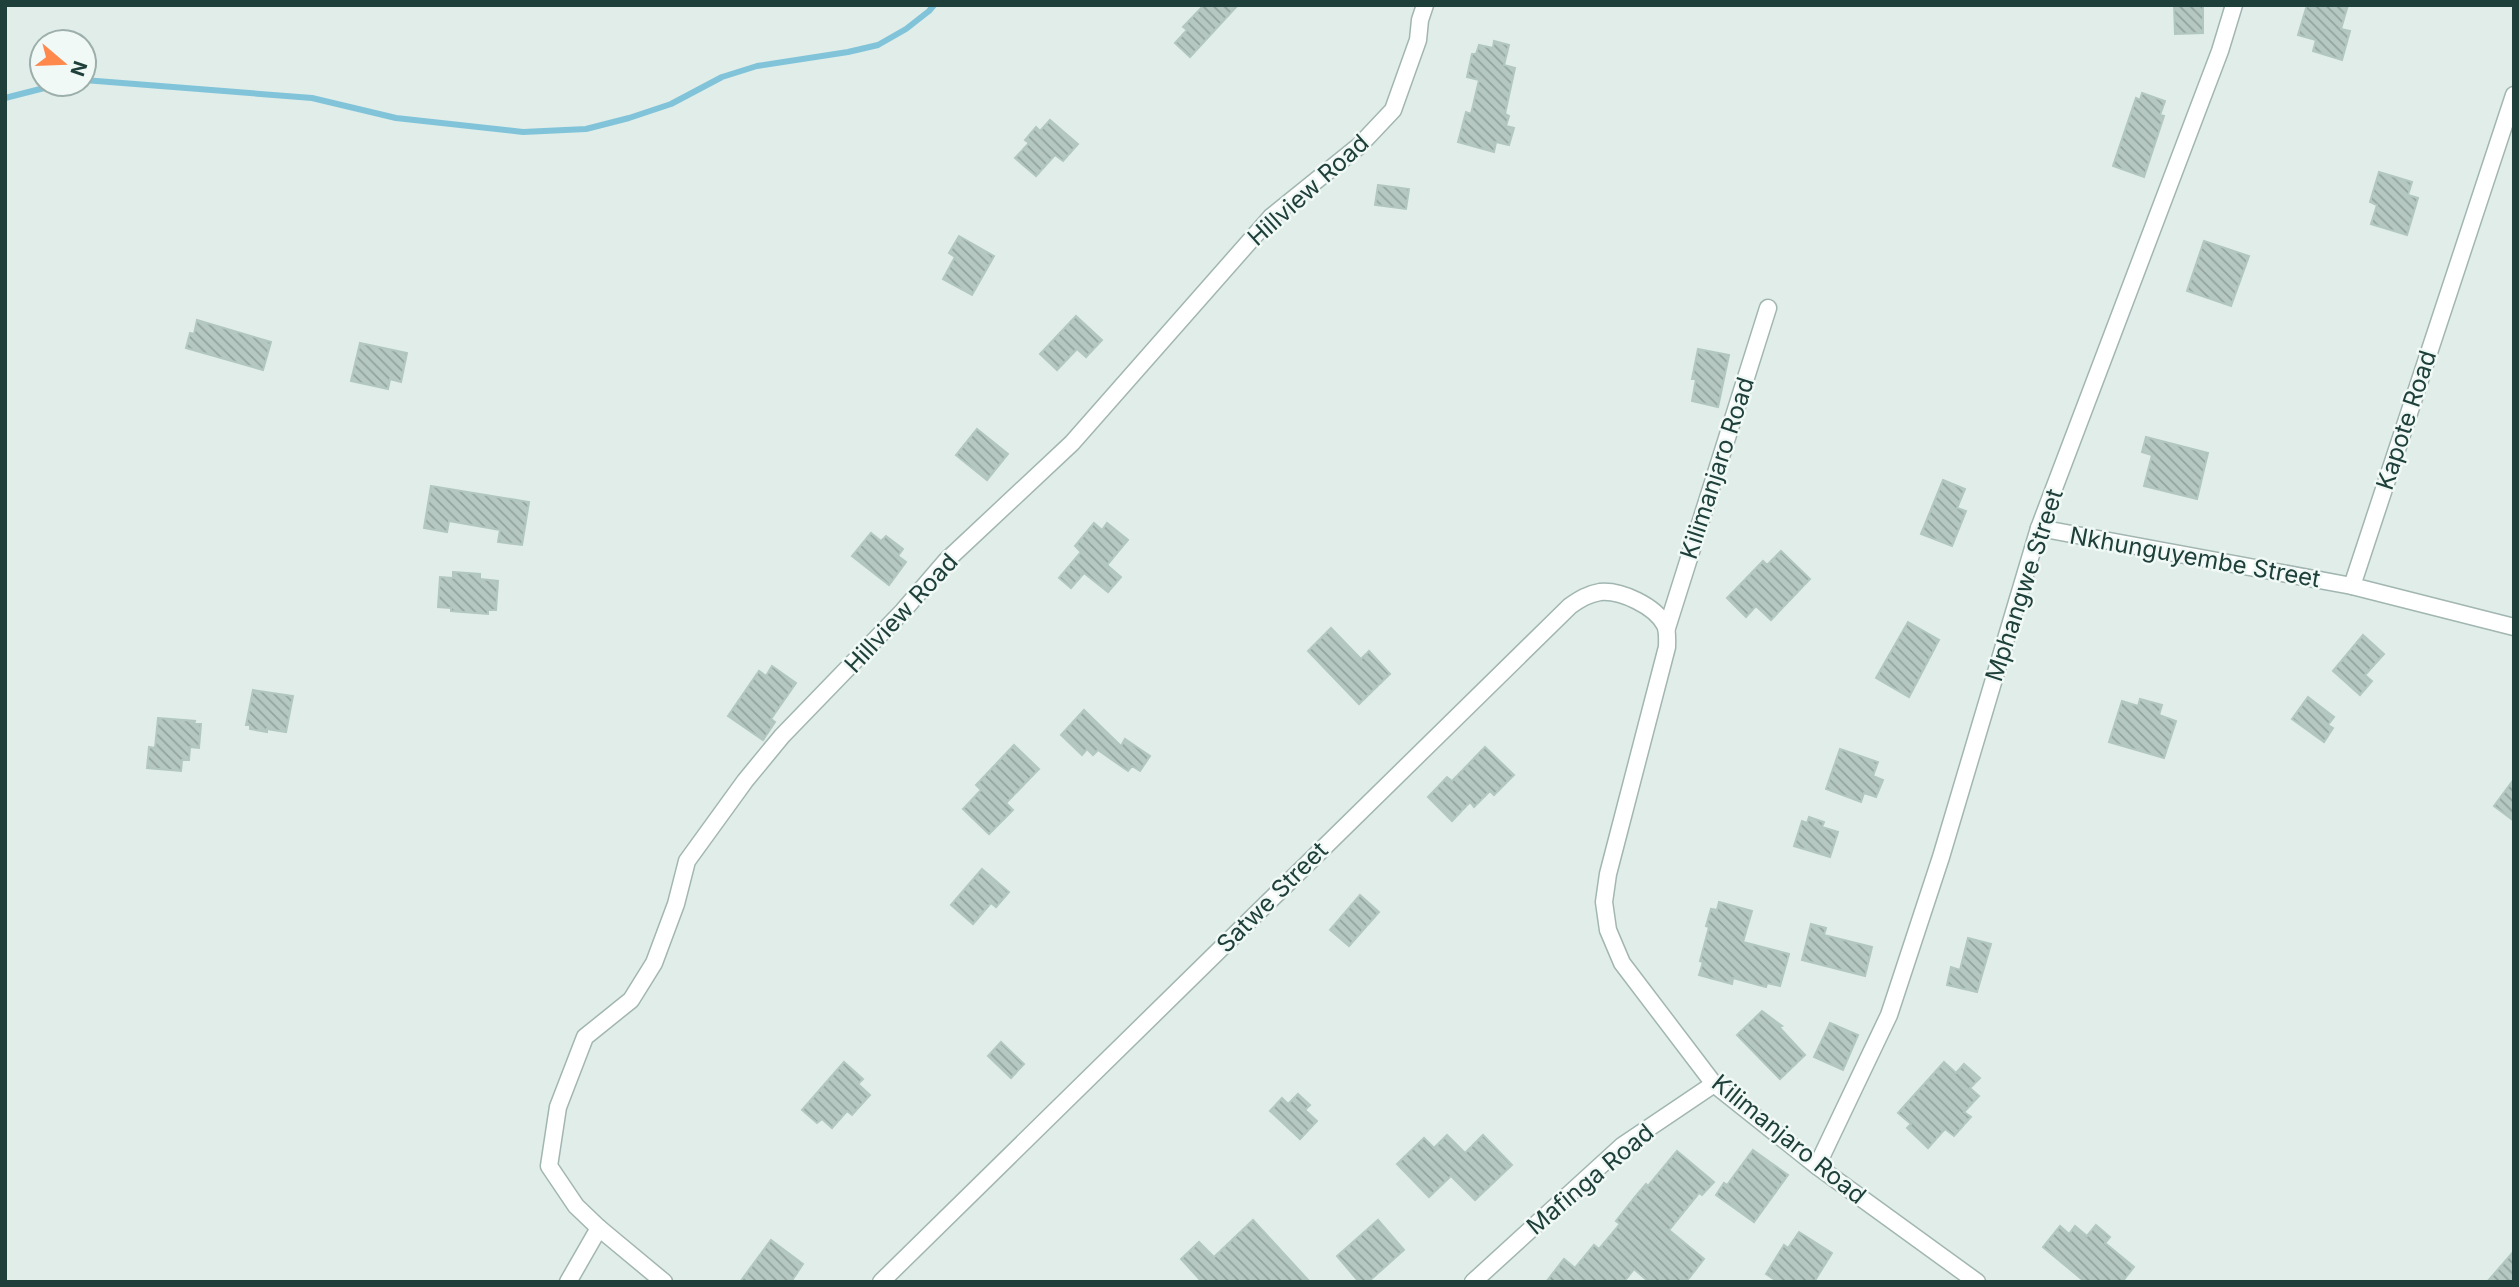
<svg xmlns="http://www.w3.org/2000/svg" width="2519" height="1287" viewBox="0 0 2519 1287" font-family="Inter,sans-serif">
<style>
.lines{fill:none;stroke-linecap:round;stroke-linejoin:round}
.stream{stroke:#81c4d9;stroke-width:6}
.building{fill:url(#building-back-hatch);stroke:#b2c7c0;stroke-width:2}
.street-casing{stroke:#a2b6b1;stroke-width:19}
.street{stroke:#fff;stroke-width:16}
.labels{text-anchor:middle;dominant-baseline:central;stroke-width:5;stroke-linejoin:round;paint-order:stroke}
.street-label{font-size:24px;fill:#1f403a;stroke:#f1f9f6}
</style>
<defs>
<pattern id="building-back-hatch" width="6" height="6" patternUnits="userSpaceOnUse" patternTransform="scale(1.75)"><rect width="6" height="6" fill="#b5c8c2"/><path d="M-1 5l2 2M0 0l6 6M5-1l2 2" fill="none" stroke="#93a49f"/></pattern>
</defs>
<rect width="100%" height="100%" fill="#e0ede9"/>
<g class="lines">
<g class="stream">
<polyline points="84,80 312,98 396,118 523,132 586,129 629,118 671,104 722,77 757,66 848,52 878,45 906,29 929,11 934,5"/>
<polyline points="5,98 60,84"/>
</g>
</g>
<g class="building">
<polygon points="1204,5 1238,5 1190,57 1175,43 1187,30 1183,27"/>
<polygon points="2174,5 2203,5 2203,33 2175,34"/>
<polygon points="2307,5 2348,5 2341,29 2350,31 2342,60 2313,51 2316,40 2298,35"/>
<polygon points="1494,41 1509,45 1504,65 1515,68 1505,114 1509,116 1506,126 1514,128 1509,145 1496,142 1494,152 1458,142 1466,112 1471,114 1479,80 1467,77 1472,54 1476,54 1479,45 1493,48"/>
<polygon points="2142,93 2165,101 2160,115 2164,116 2144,177 2113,166 2136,98 2140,100"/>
<polygon points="1050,120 1078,144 1063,161 1055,155 1036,176 1015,158 1029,143 1025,140 1036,127 1040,131"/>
<polygon points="2379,172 2412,182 2408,195 2418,198 2407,235 2371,224 2377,205 2370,202"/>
<polygon points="1378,185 1409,189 1406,209 1375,205"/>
<polygon points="959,236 994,256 972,295 943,279 955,257 949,253"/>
<polygon points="2204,241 2249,256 2231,306 2187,291"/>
<polygon points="1076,316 1102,340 1086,357 1077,349 1057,370 1040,354"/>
<polygon points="197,320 271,342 263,370 186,348 190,333 194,334"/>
<polygon points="360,343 407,353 401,382 390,379 388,389 351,381"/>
<polygon points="1698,349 1729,355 1718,407 1692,401 1696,379 1692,379"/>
<polygon points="977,429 1008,454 987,480 956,455"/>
<polygon points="2146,437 2208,453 2197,499 2144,486 2152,455 2142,452"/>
<polygon points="1943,480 1965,489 1957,508 1966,511 1952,546 1921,534"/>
<polygon points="431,486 529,502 522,545 498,542 500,530 449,521 447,532 424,528"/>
<polygon points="1094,523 1102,530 1107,523 1128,540 1107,565 1121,577 1108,592 1084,573 1071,588 1059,578 1081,552 1075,546"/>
<polygon points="871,533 881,541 886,536 903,549 898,556 906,562 889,585 852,556"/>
<polygon points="1781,551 1810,579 1771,620 1756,606 1746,617 1727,598 1763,561 1767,565"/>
<polygon points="453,572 480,574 480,579 498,581 496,610 488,610 488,614 451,611 451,608 438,607 440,577 453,578"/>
<polygon points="1908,622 1939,640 1909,697 1876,678"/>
<polygon points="1331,628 1361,659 1369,651 1390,674 1359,704 1308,651"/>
<polygon points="2363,635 2384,654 2365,675 2372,681 2360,695 2333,671"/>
<polygon points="772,666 796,683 771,719 775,722 763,740 728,716 759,671 766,676"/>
<polygon points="253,690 293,696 286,732 267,729 267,732 250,729 250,725 246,725"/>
<polygon points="2308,697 2334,717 2328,725 2333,728 2324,742 2292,719"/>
<polygon points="2140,699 2162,705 2159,715 2176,721 2164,758 2109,742 2122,701 2138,706"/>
<polygon points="1084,710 1121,746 1125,739 1150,756 1140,771 1132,766 1128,771 1098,750 1093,755 1087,749 1082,755 1061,735"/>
<polygon points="158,718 195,721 194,724 201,724 199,748 190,747 189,760 182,760 181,771 147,768 149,747 155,748"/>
<polygon points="1014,745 1039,769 1006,803 1013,810 989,834 963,809 981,790 976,785"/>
<polygon points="1485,747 1514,775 1494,795 1490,791 1474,807 1470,802 1452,821 1428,797 1447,777 1452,781"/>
<polygon points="1840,749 1878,762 1873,776 1883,780 1876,797 1864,793 1861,802 1826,789"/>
<polygon points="2514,779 2514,821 2494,806"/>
<polygon points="1809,817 1824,822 1822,827 1838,832 1830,857 1794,846 1802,821 1807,823"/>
<polygon points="982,869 1009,892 996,907 991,903 973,924 951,905"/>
<polygon points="1360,895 1379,912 1349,946 1330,930"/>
<polygon points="1719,902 1752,911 1743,942 1789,954 1780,986 1767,983 1766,987 1733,978 1732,984 1699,975 1703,962 1700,961 1709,927 1706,926 1711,909 1717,910"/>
<polygon points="1811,924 1826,928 1824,935 1872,947 1865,976 1802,960"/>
<polygon points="1968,938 1991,944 1977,992 1947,985 1951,967 1960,970"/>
<polygon points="1762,1011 1782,1026 1779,1027 1805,1055 1780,1079 1737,1035"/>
<polygon points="1830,1023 1858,1035 1843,1070 1814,1057"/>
<polygon points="1001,1042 1024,1064 1011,1078 988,1056"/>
<polygon points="844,1062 863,1079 858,1084 870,1095 852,1115 847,1111 832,1128 822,1119 817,1123 802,1110"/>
<polygon points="1944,1062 1956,1073 1964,1064 1980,1078 1970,1088 1979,1096 1964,1112 1971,1117 1954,1136 1945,1129 1928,1148 1907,1128 1911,1124 1898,1113"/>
<polygon points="1298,1094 1310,1105 1305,1110 1317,1121 1300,1139 1270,1111 1282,1098 1288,1104"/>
<polygon points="1447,1135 1465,1153 1483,1135 1512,1165 1475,1200 1451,1176 1429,1197 1397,1164 1424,1138 1434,1148"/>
<polygon points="1753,1150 1788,1175 1754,1222 1716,1195 1724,1183 1727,1185"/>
<polygon points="1677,1151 1714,1182 1702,1195 1699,1193 1669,1230 1704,1259 1686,1282 1649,1282 1634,1269 1624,1282 1546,1282 1564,1259 1575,1268 1594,1245 1599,1249 1620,1224 1616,1221 1635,1197 1646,1184 1648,1186"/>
<polygon points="1253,1220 1310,1282 1202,1282 1181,1259 1199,1242 1214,1257"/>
<polygon points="1378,1220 1404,1250 1368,1282 1359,1282 1337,1256"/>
<polygon points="2096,1225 2110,1237 2105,1243 2134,1267 2122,1282 2085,1282 2043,1247 2060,1226 2069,1234 2075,1226 2087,1236"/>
<polygon points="1799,1232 1832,1253 1814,1282 1778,1282 1766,1274 1784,1245 1788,1248"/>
<polygon points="771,1240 803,1264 791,1282 740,1282"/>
<polygon points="2514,1251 2514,1282 2487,1282"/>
</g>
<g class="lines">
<g class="street-casing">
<g id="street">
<polyline points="2514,95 2352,586 2514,627"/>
<polyline points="2039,528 2352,586"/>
<polyline points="1667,628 1768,308"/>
<polyline points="1817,1166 1889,1015 1941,857 2039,528 2220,51 2234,5"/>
<polyline points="599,1228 664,1282"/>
<polyline points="568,1282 599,1228 576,1206 549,1166 558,1107 585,1037 631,1000 654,963 676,904 687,861 745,781 782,736 903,611 946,561 1072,443 1271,217 1359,146 1393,110 1418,40 1420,20 1425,5"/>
<path d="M881,1282L1570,606C1580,599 1588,594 1600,592C1621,590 1655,606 1665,625C1668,632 1667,640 1667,647L1608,874L1604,902L1608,930L1622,963L1714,1084L1817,1166L1977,1282"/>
<polyline points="1473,1282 1622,1146 1714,1084"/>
</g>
</g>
<use href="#street" class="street"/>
</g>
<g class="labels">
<g class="street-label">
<text transform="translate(1308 190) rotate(-42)">Hillview Road</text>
<text transform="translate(2406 420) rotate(-72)">Kapote Road</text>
<text transform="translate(1717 468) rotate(-72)">Kilimanjaro Road</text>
<text transform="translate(2195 557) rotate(10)">Nkhunguyembe Street</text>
<text transform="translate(2024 585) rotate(-72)">Mphangwe Street</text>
<text transform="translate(901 613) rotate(-47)">Hillview Road</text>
<text transform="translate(1272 897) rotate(-45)">Satwe Street</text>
<text transform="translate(1789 1139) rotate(39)">Kilimanjaro Road</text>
<text transform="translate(1590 1179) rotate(-40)">Mafinga Road</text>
</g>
</g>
<rect width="2519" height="1287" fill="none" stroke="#1f403a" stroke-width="14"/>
<g transform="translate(63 63) rotate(109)"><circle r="33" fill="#f1f9f6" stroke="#9dafab" stroke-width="2"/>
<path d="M0-5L12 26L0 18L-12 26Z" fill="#ff884c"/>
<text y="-10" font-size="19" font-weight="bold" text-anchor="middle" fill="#1f403a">N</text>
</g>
</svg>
